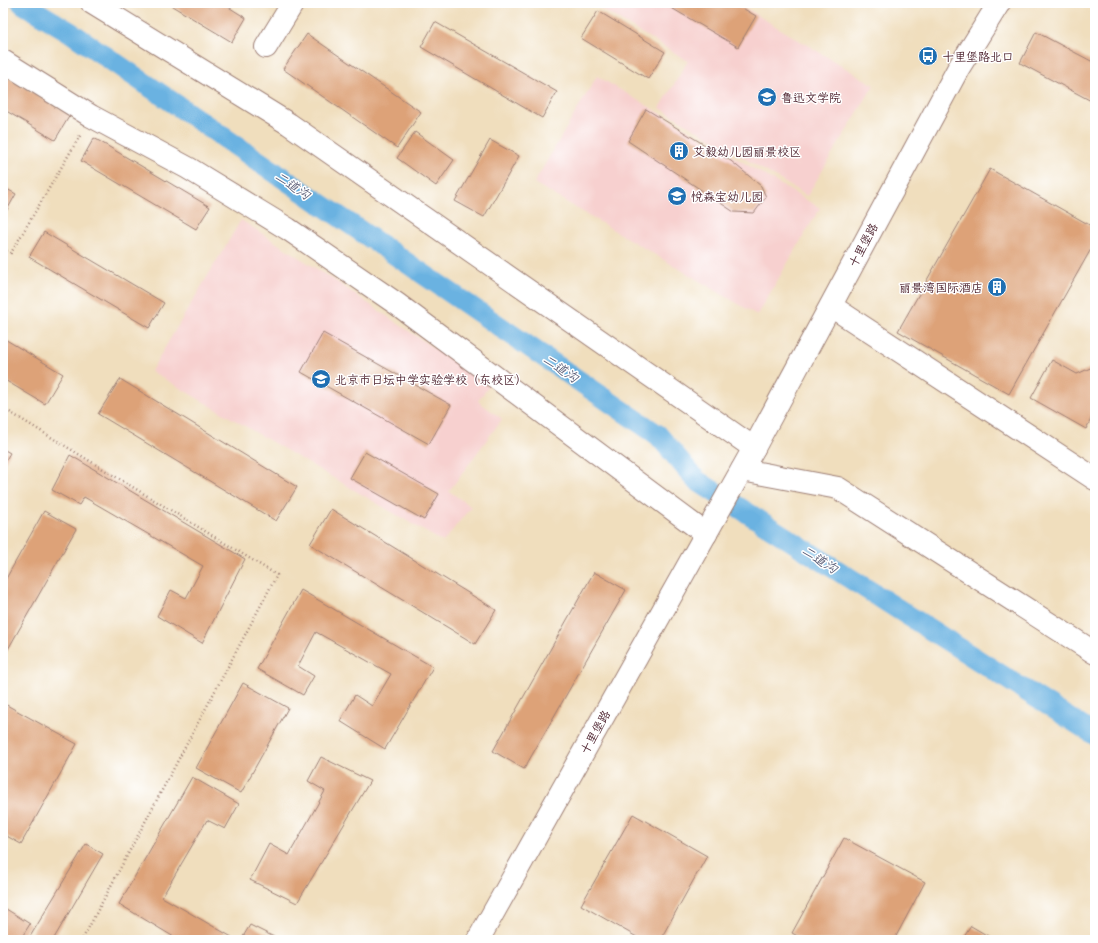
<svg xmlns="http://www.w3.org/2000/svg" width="1098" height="943" viewBox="0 0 1098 943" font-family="'Patrick Hand','LXGW WenKai TC',sans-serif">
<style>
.built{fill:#f7d0cf}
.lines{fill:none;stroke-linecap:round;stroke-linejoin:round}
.canal{stroke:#6ab2e1;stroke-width:21}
.building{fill:#dda278}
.minor-casing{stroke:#9d7e74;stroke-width:24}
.path{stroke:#9d7e74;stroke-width:2.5;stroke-dasharray:1 3;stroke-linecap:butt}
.minor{stroke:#fff;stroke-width:22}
.labels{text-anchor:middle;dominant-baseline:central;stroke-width:3;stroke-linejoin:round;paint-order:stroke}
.poi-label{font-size:12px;fill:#4a1f2b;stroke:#fff;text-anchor:start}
.street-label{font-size:12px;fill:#4a1f2b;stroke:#fff}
.water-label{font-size:13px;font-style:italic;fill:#575a74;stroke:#fff}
</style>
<rect width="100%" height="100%" fill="#fff"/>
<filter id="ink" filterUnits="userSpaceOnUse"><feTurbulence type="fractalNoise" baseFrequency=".025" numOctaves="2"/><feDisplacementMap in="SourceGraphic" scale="8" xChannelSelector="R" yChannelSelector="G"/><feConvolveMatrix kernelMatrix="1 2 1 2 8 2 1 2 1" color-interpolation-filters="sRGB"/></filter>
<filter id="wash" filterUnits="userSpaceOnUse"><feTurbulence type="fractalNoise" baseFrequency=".012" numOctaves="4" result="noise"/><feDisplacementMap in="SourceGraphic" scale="16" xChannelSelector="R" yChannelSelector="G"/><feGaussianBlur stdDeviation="0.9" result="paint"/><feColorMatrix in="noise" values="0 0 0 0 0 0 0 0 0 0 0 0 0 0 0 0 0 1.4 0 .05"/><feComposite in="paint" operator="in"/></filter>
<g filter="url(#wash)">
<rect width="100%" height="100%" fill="#f0debd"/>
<g class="built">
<polygon points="591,3 737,3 874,85 807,196 660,108 688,61"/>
<polygon points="597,76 820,208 757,315 534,183"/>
<polygon points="241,220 334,280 489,386 478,401 502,419 449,491 471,507 443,542 151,371"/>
</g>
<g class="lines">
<polyline class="canal" points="22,3 70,32 658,435 696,480 1095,735"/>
</g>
<g id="blocks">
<g class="building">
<polygon points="167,3 222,3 246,18 232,42"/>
<polygon points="663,3 734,3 756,16 738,47"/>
<polygon points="598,11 665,52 648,79 581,38"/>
<polygon points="435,22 557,92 542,118 421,47"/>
<polygon points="1036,32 1095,63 1095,103 1020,63"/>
<polygon points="307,34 421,112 397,148 283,69"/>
<polygon points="3,74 70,115 55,140 3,109"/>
<polygon points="646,109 731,161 761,186 766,197 754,213 734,212 628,141"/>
<polygon points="415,132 454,160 436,186 397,158"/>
<polygon points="94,138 210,207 196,229 81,161"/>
<polygon points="490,140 519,156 484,217 455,201"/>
<polygon points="990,169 1095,228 1095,242 1009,394 898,331"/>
<polygon points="3,187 16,194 3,217"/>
<polygon points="44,232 164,303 149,328 29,257"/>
<polygon points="323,333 451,405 429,444 301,372"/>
<polygon points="3,338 63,374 45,404 3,379"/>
<polygon points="1052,360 1077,374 1095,366 1095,411 1086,429 1031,398"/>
<polygon points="120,379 297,487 276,521 98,414"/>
<polygon points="3,449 10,453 3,465"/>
<polygon points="365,452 439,494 424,520 350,478"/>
<polygon points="70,455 245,559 202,643 157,616 171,590 186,598 203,566 84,497 79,505 52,490"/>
<polygon points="331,509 496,610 475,644 310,544"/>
<polygon points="44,511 76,529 3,658 3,584"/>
<polygon points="594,572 626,590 524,769 493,751"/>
<polygon points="301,590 433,667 385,749 340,721 355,695 372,706 391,674 316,632 298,666 314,676 303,695 257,669"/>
<polygon points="243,683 288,708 241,793 196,768"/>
<polygon points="3,703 77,744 21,844 3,834"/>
<polygon points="321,757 370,781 297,903 250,880 269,844 289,855 325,791 308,781"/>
<polygon points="192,777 239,804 225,829 207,820 162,897 237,940 179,940 119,904"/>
<polygon points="633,814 707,856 660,940 642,940 581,905"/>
<polygon points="844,838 925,882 894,940 805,940 792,933"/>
<polygon points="86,844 103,854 53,940 28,940"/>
<polygon points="3,907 30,924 20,940 3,940"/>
<polygon points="250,925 276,938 275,940 241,940"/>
<polygon points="971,926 995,940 962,940"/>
</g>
</g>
</g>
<g filter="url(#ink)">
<use href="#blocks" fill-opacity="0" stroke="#9d7e74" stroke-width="1"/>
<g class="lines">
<g class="minor-casing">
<g id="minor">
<polyline points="92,3 289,124 754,448"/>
<polyline points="266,47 293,3"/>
<polyline points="3,61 91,116 188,168 288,229 397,304 706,534"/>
<polyline points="831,306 1095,479"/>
<polyline points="742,470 838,488 1095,653"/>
<polyline points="478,940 754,448 958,69 999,3"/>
</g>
</g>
<g class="path">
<polyline points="3,249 11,253 81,134"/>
<polyline points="3,408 277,575 82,940"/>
</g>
<use href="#minor" class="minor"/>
</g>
</g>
<defs>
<g id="bus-disc" transform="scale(1)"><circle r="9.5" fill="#1f6fb2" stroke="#fff"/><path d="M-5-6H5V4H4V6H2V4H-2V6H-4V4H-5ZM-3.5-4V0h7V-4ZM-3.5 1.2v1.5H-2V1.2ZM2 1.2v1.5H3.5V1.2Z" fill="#fff"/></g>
<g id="university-disc" transform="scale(1)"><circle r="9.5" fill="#1f6fb2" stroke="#fff"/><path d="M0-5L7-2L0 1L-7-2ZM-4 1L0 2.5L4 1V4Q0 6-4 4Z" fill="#fff"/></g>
<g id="building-disc" transform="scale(1)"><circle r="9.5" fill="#1f6fb2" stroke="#fff"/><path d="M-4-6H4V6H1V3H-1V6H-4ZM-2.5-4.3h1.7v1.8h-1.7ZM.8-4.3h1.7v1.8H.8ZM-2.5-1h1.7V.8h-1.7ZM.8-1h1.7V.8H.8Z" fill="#fff"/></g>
<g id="school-disc" transform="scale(1)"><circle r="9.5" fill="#1f6fb2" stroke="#fff"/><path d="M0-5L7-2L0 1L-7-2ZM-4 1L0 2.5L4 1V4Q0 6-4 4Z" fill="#fff"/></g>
</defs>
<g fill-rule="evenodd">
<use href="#bus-disc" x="928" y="56"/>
<use href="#university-disc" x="767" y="97"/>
<use href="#building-disc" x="679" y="151"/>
<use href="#school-disc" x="677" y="196"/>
<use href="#building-disc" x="997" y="287"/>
<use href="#school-disc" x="321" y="379"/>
</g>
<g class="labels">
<g class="poi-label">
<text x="942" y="56">十里堡路北口</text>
<text x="781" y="97">鲁迅文学院</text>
<text x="693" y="151">艾毅幼儿园丽景校区</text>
<text x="691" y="196">悦森宝幼儿园</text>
<text x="983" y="287" text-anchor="end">丽景湾国际酒店</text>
<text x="335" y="379">北京市日坛中学实验学校（东校区）</text>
</g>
<g class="street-label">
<text transform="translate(863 245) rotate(-62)">十里堡路</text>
<text transform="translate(595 732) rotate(-61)">十里堡路</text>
</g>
<g class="water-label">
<text transform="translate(293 185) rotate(34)">二道沟</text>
<text transform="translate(561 368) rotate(34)">二道沟</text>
<text transform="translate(820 559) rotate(33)">二道沟</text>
</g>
</g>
<rect width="1098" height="943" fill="none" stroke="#fff" stroke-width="16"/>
</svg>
